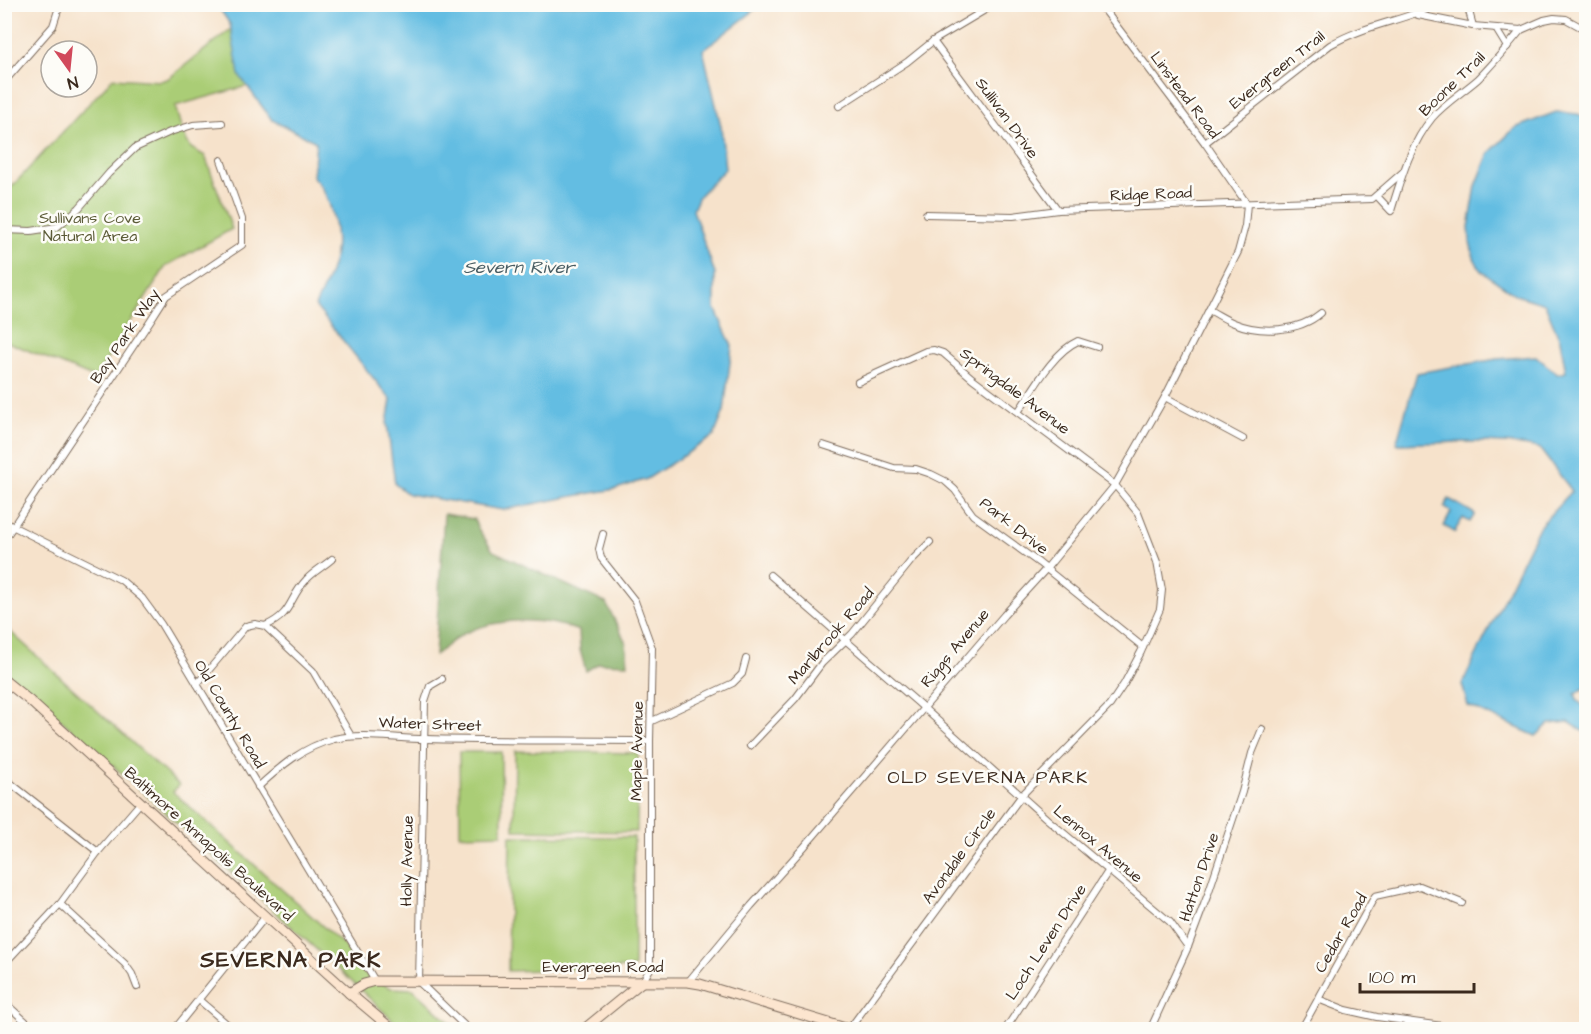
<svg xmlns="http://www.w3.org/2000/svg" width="1591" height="1034" viewBox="0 0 1591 1034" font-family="'Architects Daughter',sans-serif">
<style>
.green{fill:#aacd76;stroke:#727c4a;stroke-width:1.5}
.forest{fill:#87b067;stroke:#616d42;stroke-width:1.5}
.water{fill:#64bde2;stroke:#507480;stroke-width:1.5}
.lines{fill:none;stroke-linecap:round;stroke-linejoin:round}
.street-casing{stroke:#7c6a5b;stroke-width:8}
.secondary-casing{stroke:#7c6a5b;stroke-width:11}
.street{stroke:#fff;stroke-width:6}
.secondary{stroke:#fce5cf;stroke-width:9}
.labels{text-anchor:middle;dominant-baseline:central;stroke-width:5;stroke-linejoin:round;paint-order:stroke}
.street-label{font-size:16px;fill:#3b2a1e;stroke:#fdfcf7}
.park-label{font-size:16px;fill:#5c5b38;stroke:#fdfcf7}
.water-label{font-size:18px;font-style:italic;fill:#495d63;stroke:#fdfcf7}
.neighbourhood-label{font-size:18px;letter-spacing:1.5px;fill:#3b2a1e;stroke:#fdfcf7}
.district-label{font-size:22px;font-weight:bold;letter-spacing:1.5px;fill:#3b2a1e;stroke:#fdfcf7}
</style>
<rect width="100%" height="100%" fill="#fdfcf7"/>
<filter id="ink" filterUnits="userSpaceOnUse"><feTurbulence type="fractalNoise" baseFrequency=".0167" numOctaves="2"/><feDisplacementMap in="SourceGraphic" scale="12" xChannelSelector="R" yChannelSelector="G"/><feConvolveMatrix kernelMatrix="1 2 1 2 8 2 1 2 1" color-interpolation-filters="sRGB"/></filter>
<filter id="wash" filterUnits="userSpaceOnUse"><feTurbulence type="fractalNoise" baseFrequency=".008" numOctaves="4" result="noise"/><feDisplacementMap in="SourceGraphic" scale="24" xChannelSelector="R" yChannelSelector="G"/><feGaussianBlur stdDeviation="1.35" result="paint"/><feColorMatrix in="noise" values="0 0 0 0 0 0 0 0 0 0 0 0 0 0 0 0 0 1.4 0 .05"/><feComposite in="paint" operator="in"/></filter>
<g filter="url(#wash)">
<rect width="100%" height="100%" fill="#f6e2cb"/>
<g class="green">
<polygon points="231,29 251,85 175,106 183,134 191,148 205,156 232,229 166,266 95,378 5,341 4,195 113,78 161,81 169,78"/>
<polygon points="4,626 179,785 173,792 346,947 363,972 391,988 413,989 457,1029 402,1029 350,980 137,787 5,671"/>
<polygon points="515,751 638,753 637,832 514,830"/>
<polygon points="459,752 501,752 502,834 460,835"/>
<polygon points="510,836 634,837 634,968 508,971"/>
</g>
<path class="forest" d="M444,514L474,519L477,527L493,551L606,603L626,643L628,664L599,663L586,671L580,650L579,631C544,617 500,617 465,633C455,638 445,648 435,655Z"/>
<g class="water">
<path d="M217,5H759L751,13L703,50L721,126L725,169L699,196L693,210L715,274V308L732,346L724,411L714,436L647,479L616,489L568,497L503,510L408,494L395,484L387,423L391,400L315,306C321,293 328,280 332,266C341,239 333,197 313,177L316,142L272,120L239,75L230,24Z"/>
<path d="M1556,112L1578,114L1586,118V687L1575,694L1578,701L1586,708V733L1569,722L1549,724L1536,736L1468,706L1462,684L1539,527L1572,491L1539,448C1492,438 1443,443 1396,444L1417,373L1497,359L1536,356L1557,374L1566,372L1560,340L1545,304L1516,295L1481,271L1474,258L1470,242L1469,227L1476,186L1489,153L1515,128Z"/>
<polygon points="1449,499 1475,514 1470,522 1463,518 1456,529 1456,533 1444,526 1451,512 1444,507"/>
</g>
</g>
<g filter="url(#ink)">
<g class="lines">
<g class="street-casing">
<g id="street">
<polyline points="1467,4 1473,26"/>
<polyline points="1418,15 1473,26 1521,30 1544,20 1554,18 1566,19 1586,30"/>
<polyline points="1496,29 1507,47"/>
<polyline points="933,41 1058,210"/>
<polyline points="4,82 53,26 60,4"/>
<polyline points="839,106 907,62 933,41 995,4"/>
<path d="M1205,143L1330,45C1364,25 1403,21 1439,4"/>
<path d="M1377,196L1391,211C1401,179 1410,145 1432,118C1445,103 1463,92 1478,79C1494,63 1507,47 1521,30"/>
<polyline points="926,214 1013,216 1058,210 1372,199 1403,172"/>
<polyline points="4,230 31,231 57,227 79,208 109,173 135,148 170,132 193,125 222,123"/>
<path d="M1209,310C1217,314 1226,320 1234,323C1261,334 1299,332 1321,313"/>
<polyline points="1165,397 1243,439"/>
<path d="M1018,412C1033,390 1053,352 1078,341L1097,347"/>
<polyline points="823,445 894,468 916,469 931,474 945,481 955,490 973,515 1039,563 1143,647"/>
<polyline points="4,522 121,580 142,598 161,624 375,981"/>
<polyline points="603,534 599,549 601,558 635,601 652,648 650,741 650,969 643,981"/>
<polyline points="4,540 150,321 166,296 242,245 242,219 221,160"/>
<polyline points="770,575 917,702 1047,819 1170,922 1188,947"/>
<path d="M265,626C293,614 288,599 306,580C313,572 324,566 332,559"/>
<polyline points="442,679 430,686 425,701 419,982 469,1030"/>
<polyline points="197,684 246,626 255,624 265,626 313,671 351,736"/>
<polyline points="652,721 733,683 742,674 746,659"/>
<polyline points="750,746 795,699 822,663 852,634 911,561 930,542"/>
<polyline points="4,778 98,852"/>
<path d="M258,787C281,766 303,747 334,739C364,732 395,739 426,739C500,741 575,740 650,741"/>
<polyline points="4,794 12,784"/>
<polyline points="60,904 125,964 132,974 137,987"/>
<polyline points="4,964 60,904 98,852 141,802"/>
<polyline points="688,982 751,906 804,847 1004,615 1046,569 1115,485 1165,397 1238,252 1245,226 1247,204 1205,143 1100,4"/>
<polyline points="1318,999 1346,1010 1377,1017 1471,1030"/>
<polyline points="199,1000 234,1030"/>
<polyline points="4,1002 35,1030"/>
<polyline points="847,1029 853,1024 1022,795 1110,705 1124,684 1141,652 1160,609 1162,590 1157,562 1138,513 1115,485 972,378 943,353 934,350 926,351 858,382"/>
<polyline points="174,1030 266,916"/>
<polyline points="1005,1030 1109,870"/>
<polyline points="1150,1030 1188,947 1208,894 1242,792 1252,753 1262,729"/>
<polyline points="1301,1030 1375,896 1420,886 1462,903"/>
</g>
</g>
<g class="secondary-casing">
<g id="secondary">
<polyline points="4,680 30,701 349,993 393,1030"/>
<polyline points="349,993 364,984 375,981 688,982 700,984 852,1030"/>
<polyline points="583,1030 643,981"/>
</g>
</g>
<use href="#street" class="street"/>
<use href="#secondary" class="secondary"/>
</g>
</g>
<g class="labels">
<g class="street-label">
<text transform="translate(1277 70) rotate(-38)">Evergreen Trail</text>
<text transform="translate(1452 84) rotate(-44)">Boone Trail</text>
<text transform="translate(1185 95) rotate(53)">Linstead Road</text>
<text transform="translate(1007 118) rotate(54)">Sullivan Drive</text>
<text transform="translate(1151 194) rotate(-2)">Ridge Road</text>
<text transform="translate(125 336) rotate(-56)">Bay Park Way</text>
<text transform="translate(1015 391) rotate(37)">Springdale Avenue</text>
<text transform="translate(1014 526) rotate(38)">Park Drive</text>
<text transform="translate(831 636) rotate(-49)">Marlbrook Road</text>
<text transform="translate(955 648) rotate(-50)">Riggs Avenue</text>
<text transform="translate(230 714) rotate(59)">Old County Road</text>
<text transform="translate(430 724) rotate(2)">Water Street</text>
<text transform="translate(637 751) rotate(-89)">Maple Avenue</text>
<text transform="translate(209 844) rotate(42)">Baltimore Annapolis Boulevard</text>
<text transform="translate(1098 844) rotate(40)">Lennox Avenue</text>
<text transform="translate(959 856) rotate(-54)">Avondale Circle</text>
<text transform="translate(407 861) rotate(-89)">Holly Avenue</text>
<text transform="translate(1199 877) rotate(-71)">Hatton Drive</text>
<text transform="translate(1341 933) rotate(-60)">Cedar Road</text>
<text transform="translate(1046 942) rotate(-57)">Loch Leven Drive</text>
<text x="603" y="967">Evergreen Road</text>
</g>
<g class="park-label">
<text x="90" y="218">Sullivans Cove<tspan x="90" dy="18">Natural Area</tspan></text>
</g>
<g class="water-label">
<text x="519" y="267">Severn River</text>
</g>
<g class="neighbourhood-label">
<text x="988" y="777">OLD SEVERNA PARK</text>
</g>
<g class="district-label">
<text x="291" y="960">SEVERNA PARK</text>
</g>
</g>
<rect width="1591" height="1034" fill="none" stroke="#fdfcf7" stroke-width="24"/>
<g transform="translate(69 69) rotate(165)"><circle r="28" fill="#fdfcf7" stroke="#afa8a0" stroke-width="1.5"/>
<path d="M0-4.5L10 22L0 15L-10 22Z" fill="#d1495b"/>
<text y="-9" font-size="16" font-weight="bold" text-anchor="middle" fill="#3b2a1e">N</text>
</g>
<path d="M1360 983v9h114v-9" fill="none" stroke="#3b2a1e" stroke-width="3"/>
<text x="1369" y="983" font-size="18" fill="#3b2a1e" stroke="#fdfcf7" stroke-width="4.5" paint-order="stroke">100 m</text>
</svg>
